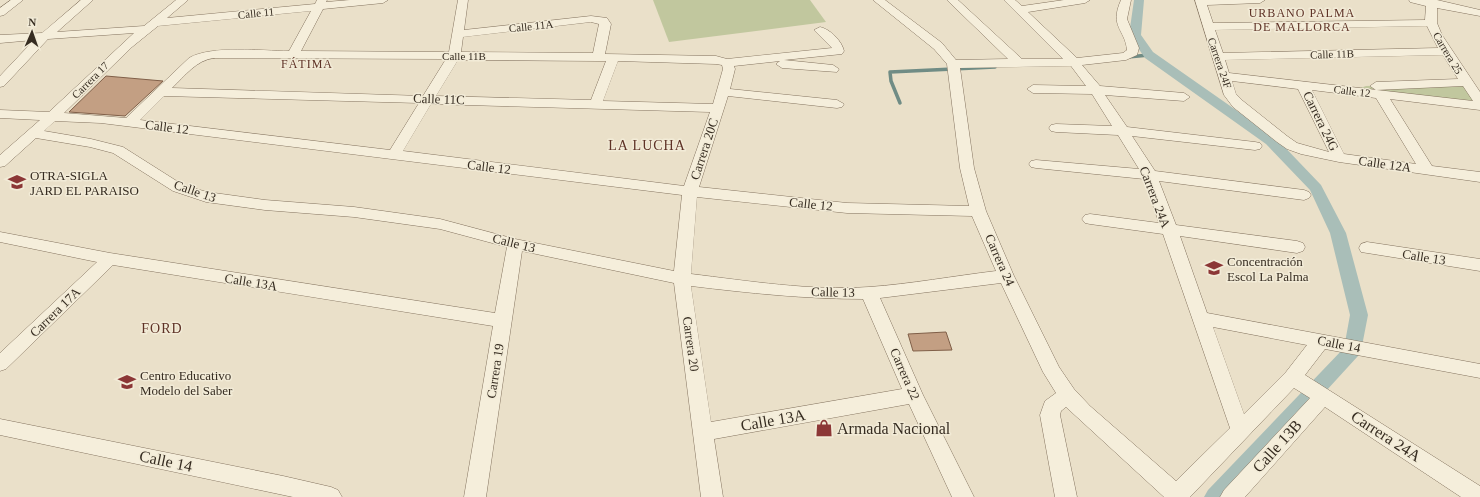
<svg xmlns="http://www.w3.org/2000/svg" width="1480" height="497" viewBox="0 0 1480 497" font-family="'Times New Roman',serif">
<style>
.green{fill:#c1c79e}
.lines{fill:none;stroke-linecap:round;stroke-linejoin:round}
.stream{stroke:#708c85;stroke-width:3.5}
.canal{fill:#a9beb8;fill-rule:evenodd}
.building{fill:#c39f83;stroke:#805f48}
.minor-casing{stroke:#84735f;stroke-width:1}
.minor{fill:#f5eedb;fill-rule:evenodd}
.labels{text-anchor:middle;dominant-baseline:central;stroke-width:3;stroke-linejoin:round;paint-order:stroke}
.far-street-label{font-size:11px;fill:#362c21;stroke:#f2ebd7}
.far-neighbourhood-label{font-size:12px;letter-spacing:1px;fill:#5e3226;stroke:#f2ebd7}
.street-label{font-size:13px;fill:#362c21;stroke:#f2ebd7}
.poi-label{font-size:13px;fill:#362c21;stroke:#f2ebd7;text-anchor:start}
.neighbourhood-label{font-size:14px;letter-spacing:1px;fill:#5e3226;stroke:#f2ebd7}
.near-street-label{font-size:16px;fill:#362c21;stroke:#f2ebd7}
.near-poi-label{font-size:16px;fill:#362c21;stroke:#f2ebd7;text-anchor:start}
</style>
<rect width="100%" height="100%" fill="#eae0c9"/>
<g class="green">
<polygon points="653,0 810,0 826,22 669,42"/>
<polygon points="1466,82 1480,102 1352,91 1366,86"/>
</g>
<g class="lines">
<g class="stream">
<polyline points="1128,57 1149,55"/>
<polyline points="900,103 891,81 890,72 995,67"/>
</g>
<polygon class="canal" points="1134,0 1144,0 1141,35 1153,52 1276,138 1321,185 1346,233 1368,315 1361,351 1358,356 1229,497 1204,497 1208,490 1344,348 1350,315 1330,233 1310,190 1266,144 1145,58 1129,35"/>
</g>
<g class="building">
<polygon points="106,76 163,81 125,116 69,112"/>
<polygon points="946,332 952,350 913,351 908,334"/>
</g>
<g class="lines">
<g class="minor-casing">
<g id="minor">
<polygon points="11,0 23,0 4,15 0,16 0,8"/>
<path d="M81,0H93L57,32L144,26L176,0H188L167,18L315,4L317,0H327L326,2L350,0H388L383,3L323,9L301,51L449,52L458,0H468L464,30L591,16L607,18L611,24L605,54L716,56L727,59L832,48L814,30L820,27C830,29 842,41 844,51L842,54L784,60L833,65L839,69L837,72L782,68L776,64L780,61L734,66L735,69L730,89L837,100L844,104L842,107L837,108L728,96L699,187L847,203L969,206L960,168L947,64L934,49L873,0H885L942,43L956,60L1008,59L947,0H958L1022,59H1063L1004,0H1015L1022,6L1064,0H1090L1085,3L1028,12L1077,58L1123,53L1127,50C1125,29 1109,27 1121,0H1131L1127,19L1139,48L1137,55L1126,60L1082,65L1100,86L1184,93L1190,97L1184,101L1105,95L1127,127L1255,142L1260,143L1262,146L1260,149L1255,150L1132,136L1155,171L1304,190L1309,192L1311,195L1309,198L1304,200L1159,181L1176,225L1297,241L1303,243L1305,247L1303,251L1297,253L1180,236L1207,313L1480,364V378L1325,349L1305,375L1480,486V497H1461L1325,407L1245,497H1220L1224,490L1310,398L1294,388L1190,497H1164L1066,407L1061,411L1060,415L1077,497H1055L1040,415L1045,401L1056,393L1043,372L1001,283L880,298L923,395L974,497H952L909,404L714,439L723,497H701L674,283L522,251L486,497H464L493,326L113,265L6,369L0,371V353L97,262L0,242V232L110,253L495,313L507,247L440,229L354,217L265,210L206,202L173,191L113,153L90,147L36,138L5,166L0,167V155L40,120L0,118V110L49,112L134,33L48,39L4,86L0,87V76L34,40L0,43V35L42,33ZM311,11L289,51C262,51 211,45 189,58L126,118L64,113L132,47L158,26ZM591,22L599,24L593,53L461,52L463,37ZM214,58L446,59L423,96L172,88C185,76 196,60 214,58ZM458,60L598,61H606L591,100L436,96ZM618,61L716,64L722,65L723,69L713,104L603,101ZM1071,66L1086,86L1033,85L1027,89L1033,93L1092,94L1112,126L1056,124L1051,125L1049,128L1051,131L1056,132L1118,135L1139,169L1036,160L1031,161L1029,164L1031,167L1036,168L1144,179L1159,223L1090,214L1085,215L1082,219L1085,223L1090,224L1163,234L1230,428L1176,481L1090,406L1074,389L1059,367L1014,276L986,211L974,168L960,68ZM164,96L419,103L390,150L140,120ZM431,104L710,112L684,186L403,151ZM55,121L101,123L682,195L674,271L515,239L440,219L354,207L265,200L207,192L183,185L123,147L91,139L44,131ZM697,197L847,213L972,216L996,271C954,276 911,284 869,287C810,291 749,281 691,274ZM691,286C749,293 805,299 863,299L902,389L711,422ZM1213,327L1307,345L1286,372L1244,414Z"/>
<path d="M1195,0H1265L1260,3L1207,5L1213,23L1425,20L1426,6L1410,2L1409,0H1437L1480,10V16L1437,8V23L1442,35L1480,92V110L1390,99L1432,166L1480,172V182L1339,162L1301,154L1287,149L1277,142L1233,107L1224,95ZM1427,26L1438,48L1223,53L1215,30ZM1443,55L1458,79L1376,82L1370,86L1376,90L1463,86L1473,101L1229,73L1225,60ZM1232,81L1298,89L1329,152L1297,143L1287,136L1243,101L1236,94ZM1312,90L1376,98L1416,164L1344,154Z"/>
<polygon points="1367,242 1480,259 1480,271 1361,252 1359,248 1361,244"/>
<polygon points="0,419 283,476 331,487 338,490 342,497 293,497 0,435"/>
</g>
</g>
<use href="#minor" class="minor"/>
</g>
<defs>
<g id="school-bare" transform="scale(1.38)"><path d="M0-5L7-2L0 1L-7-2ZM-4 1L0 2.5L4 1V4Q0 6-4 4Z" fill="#8c3736" stroke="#f2ebd7" stroke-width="2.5" paint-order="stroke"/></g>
<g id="shop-bare" transform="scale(1.38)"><path d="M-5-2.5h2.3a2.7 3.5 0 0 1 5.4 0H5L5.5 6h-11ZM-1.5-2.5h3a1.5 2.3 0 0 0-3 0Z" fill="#8c3736" stroke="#f2ebd7" stroke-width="2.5" paint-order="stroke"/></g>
</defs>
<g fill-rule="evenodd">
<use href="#school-bare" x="17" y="182"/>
<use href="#school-bare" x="1214" y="268"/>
<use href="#school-bare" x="127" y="382"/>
<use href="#shop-bare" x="824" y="428"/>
</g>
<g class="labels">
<g class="far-street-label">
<text transform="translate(256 13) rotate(-6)">Calle 11</text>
<text transform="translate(531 26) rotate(-6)">Calle 11A</text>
<text transform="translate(1448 53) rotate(59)">Carrera 25</text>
<text transform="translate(1332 54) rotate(-2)">Calle 11B</text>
<text x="464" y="56">Calle 11B</text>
<text transform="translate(1220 63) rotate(71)">Carrera 24F</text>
<text transform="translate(90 80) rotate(-45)">Carrera 17</text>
<text transform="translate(1352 91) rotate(7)">Calle 12</text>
</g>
<g class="far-neighbourhood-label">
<text x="1302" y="13">URBANO PALMA<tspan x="1302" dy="14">DE MALLORCA</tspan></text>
<text x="307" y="64">FÁTIMA</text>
</g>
<g class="street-label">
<text transform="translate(439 99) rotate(2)">Calle 11C</text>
<text transform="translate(1321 121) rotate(64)">Carrera 24G</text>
<text transform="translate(167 127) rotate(7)">Calle 12</text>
<text transform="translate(704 149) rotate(-72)">Carrera 20C</text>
<text transform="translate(1385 164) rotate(8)">Calle 12A</text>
<text transform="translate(489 167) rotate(7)">Calle 12</text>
<text transform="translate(195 191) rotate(19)">Calle 13</text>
<text transform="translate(1155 197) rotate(69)">Carrera 24A</text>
<text transform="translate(811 204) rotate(6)">Calle 12</text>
<text transform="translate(514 243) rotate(14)">Calle 13</text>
<text transform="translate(1424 257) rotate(9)">Calle 13</text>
<text transform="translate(1000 260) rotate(66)">Carrera 24</text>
<text transform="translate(251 282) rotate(9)">Calle 13A</text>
<text transform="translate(833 292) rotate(1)">Calle 13</text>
<text transform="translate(55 312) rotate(-44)">Carrera 17A</text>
<text transform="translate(691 344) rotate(82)">Carrera 20</text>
<text transform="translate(1339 344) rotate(11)">Calle 14</text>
<text transform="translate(495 371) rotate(-81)">Carrera 19</text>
<text transform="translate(905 374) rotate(66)">Carrera 22</text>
</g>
<g class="poi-label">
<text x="30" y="175">OTRA-SIGLA<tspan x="30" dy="15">JARD EL PARAISO</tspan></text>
<text x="1227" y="261">Concentración<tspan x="1227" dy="15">Escol La Palma</tspan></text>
<text x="140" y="375">Centro Educativo<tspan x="140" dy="15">Modelo del Saber</tspan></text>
</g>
<g class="neighbourhood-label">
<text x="647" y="145">LA LUCHA</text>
<text x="162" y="328">FORD</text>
</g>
<g class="near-street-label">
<text transform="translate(773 420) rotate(-10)">Calle 13A</text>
<text transform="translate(1386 436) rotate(33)">Carrera 24A</text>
<text transform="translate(1277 446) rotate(-48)">Calle 13B</text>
<text transform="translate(166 461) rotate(12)">Calle 14</text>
</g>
<g class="near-poi-label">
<text x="837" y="428">Armada Nacional</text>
</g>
</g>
<g transform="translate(32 32) rotate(2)" stroke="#f2ebd7" stroke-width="3" paint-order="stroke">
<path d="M0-3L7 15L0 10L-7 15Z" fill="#362c21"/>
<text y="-6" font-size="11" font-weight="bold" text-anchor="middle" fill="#362c21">N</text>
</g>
</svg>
